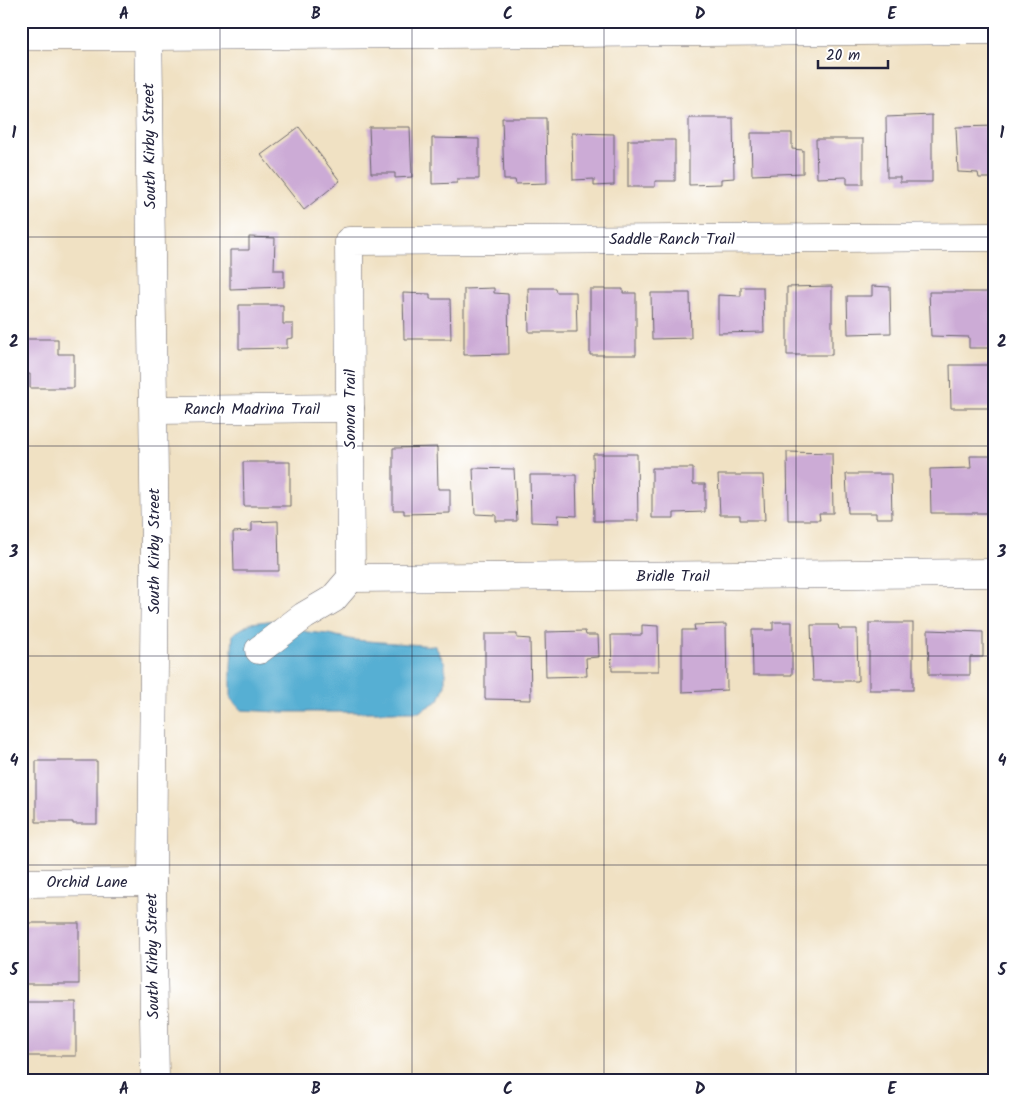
<svg xmlns="http://www.w3.org/2000/svg" width="1016" height="1102" viewBox="0 0 1016 1102" font-family="Kalam,sans-serif">
<style>
.water{fill:#56afd3;stroke:#3c6887}
.building{fill:#ccabd6}
.lines{fill:none;stroke-linecap:round;stroke-linejoin:round}
.minor-casing{stroke:#6a656b;stroke-width:29}
.minor{stroke:#fff;stroke-width:28}
.grid{fill:none;stroke:#22223b;stroke-width:1;stroke-opacity:0.55}
.labels{text-anchor:middle;dominant-baseline:central;stroke-width:4.5;stroke-linejoin:round;paint-order:stroke}
.street-label{font-size:16px;fill:#22223b;stroke:#fff}
.neatline{fill:none;stroke:#22223b;stroke-width:2}
.grid-label{font-size:16px;text-anchor:middle;font-weight:bold;fill:#22223b}
</style>
<rect width="100%" height="100%" fill="#fff"/>
<filter id="ink" filterUnits="userSpaceOnUse"><feTurbulence type="fractalNoise" baseFrequency=".02" numOctaves="2"/><feDisplacementMap in="SourceGraphic" scale="10" xChannelSelector="R" yChannelSelector="G"/><feConvolveMatrix kernelMatrix="1 2 1 2 8 2 1 2 1" color-interpolation-filters="sRGB"/></filter>
<filter id="wash" filterUnits="userSpaceOnUse"><feTurbulence type="fractalNoise" baseFrequency=".0096" numOctaves="4" result="noise"/><feDisplacementMap in="SourceGraphic" scale="20" xChannelSelector="R" yChannelSelector="G"/><feGaussianBlur stdDeviation="1.12" result="paint"/><feColorMatrix in="noise" values="0 0 0 0 0 0 0 0 0 0 0 0 0 0 0 0 0 1.4 0 .05"/><feComposite in="paint" operator="in"/></filter>
<g filter="url(#wash)">
<rect width="100%" height="100%" fill="#f0e1c3"/>
<polygon class="water" points="276,620 307,632 328,634 354,640 435,646 445,663 445,685 439,700 419,712 278,712 241,710 231,699 231,666 233,634 251,623"/>
<g id="blocks">
<g class="building">
<polygon points="932,115 932,182 900,182 900,177 887,177 886,117"/>
<polygon points="502,118 546,118 547,183 516,184 515,180 504,180"/>
<polygon points="689,118 733,118 734,178 721,179 721,184 689,185"/>
<polygon points="995,126 995,178 979,178 978,173 958,172 956,127"/>
<polygon points="299,127 340,181 304,210 261,155"/>
<polygon points="369,127 410,127 412,177 395,178 395,173 371,173"/>
<polygon points="572,133 614,134 614,185 594,186 594,179 573,180"/>
<polygon points="751,133 792,133 792,149 803,150 803,173 752,175"/>
<polygon points="432,138 479,139 479,179 457,179 457,183 432,184"/>
<polygon points="816,139 863,139 863,184 847,184 847,177 817,178"/>
<polygon points="628,140 675,140 675,181 655,181 655,187 628,187"/>
<polygon points="249,237 275,238 274,270 284,270 284,287 230,289 230,250 249,250"/>
<polygon points="832,286 832,355 787,355 787,287"/>
<polygon points="872,286 890,287 891,333 848,334 847,296 872,296"/>
<polygon points="741,287 763,287 764,332 718,333 718,295 741,296"/>
<polygon points="494,288 494,293 508,294 509,354 464,355 464,289"/>
<polygon points="528,288 555,288 556,292 576,292 577,332 529,332"/>
<polygon points="590,289 623,289 623,293 636,293 636,355 590,355"/>
<polygon points="929,292 995,292 995,348 969,348 969,337 931,336"/>
<polygon points="403,293 430,294 430,299 450,299 451,339 404,339"/>
<polygon points="651,293 690,293 691,338 652,339"/>
<polygon points="239,305 283,305 283,324 293,324 293,338 287,339 287,348 239,349"/>
<polygon points="21,339 58,339 58,354 74,354 74,388 30,388 30,374 21,374"/>
<polygon points="950,365 993,365 993,408 951,408"/>
<polygon points="437,447 438,489 450,489 450,513 404,514 404,510 393,510 393,448"/>
<polygon points="787,452 832,453 833,513 819,513 820,520 788,520"/>
<polygon points="593,454 637,454 638,521 594,521"/>
<polygon points="970,456 994,456 995,513 931,513 930,469 971,468"/>
<polygon points="243,462 290,462 290,506 244,506"/>
<polygon points="473,468 514,469 517,521 496,521 496,515 475,514"/>
<polygon points="652,468 693,468 693,484 705,484 705,512 674,513 674,518 652,518"/>
<polygon points="846,474 891,474 892,518 876,518 876,513 848,513"/>
<polygon points="530,475 576,475 577,516 558,515 559,523 531,522"/>
<polygon points="718,475 763,475 765,520 740,520 740,515 720,515"/>
<polygon points="278,521 279,571 234,571 233,532 252,531 252,522"/>
<polygon points="773,622 792,622 792,675 753,675 752,630 773,630"/>
<rect x="869" y="623" width="44" height="67"/>
<polygon points="726,624 727,690 682,692 682,630 695,630 694,625"/>
<polygon points="642,625 658,626 659,671 612,671 611,635 642,635"/>
<polygon points="811,625 838,625 839,629 857,629 858,681 813,681"/>
<polygon points="928,630 983,632 983,657 970,657 970,675 929,675"/>
<polygon points="585,631 586,635 598,635 599,657 586,658 587,676 546,677 545,632"/>
<polygon points="485,634 517,634 517,638 530,639 531,700 485,699"/>
<polygon points="36,761 97,761 97,824 73,824 73,822 36,822"/>
<rect x="21" y="763" width="4" height="68"/>
<rect x="23" y="923" width="56" height="61"/>
<rect x="21" y="1002" width="55" height="54"/>
</g>
</g>
</g>
<g filter="url(#ink)">
<use href="#blocks" fill-opacity="0" stroke="#6a656b" stroke-width="1"/>
<g class="lines">
<g class="minor-casing">
<g id="minor">
<polyline points="148,21 155,554 152,882 155,1081"/>
<polyline points="21,36 148,36 995,30"/>
<polyline points="154,410 350,408"/>
<polyline points="351,578 349,241 995,237"/>
<polyline points="351,578 995,573"/>
<polyline points="259,650 304,616 333,599 351,578"/>
<polyline points="21,883 152,882"/>
</g>
</g>
<use href="#minor" class="minor"/>
</g>
</g>
<path class="grid" d="M220,21V1081M412,21V1081M604,21V1081M796,21V1081M21,237H995M21,446H995M21,656H995M21,865H995"/>
<g class="labels">
<g class="street-label">
<text transform="translate(150 146) rotate(-91)">South Kirby Street</text>
<text x="672" y="239">Saddle Ranch Trail</text>
<text x="252" y="409">Ranch Madrina Trail</text>
<text transform="translate(350 409) rotate(-90)">Sonora Trail</text>
<text transform="translate(154 551) rotate(-90)">South Kirby Street</text>
<text x="673" y="576">Bridle Trail</text>
<text x="87" y="882">Orchid Lane</text>
<text transform="translate(153 956) rotate(-91)">South Kirby Street</text>
</g>
</g>
<rect width="1016" height="1102" fill="none" stroke="#fff" stroke-width="55"/>
<path d="M818 60v8h70v-8" fill="none" stroke="#22223b" stroke-width="2.5"/>
<text x="826" y="60" font-size="15" fill="#22223b" stroke="#ffffff" stroke-width="4" paint-order="stroke">20 m</text>
<rect x="28" y="28" width="960" height="1046" class="neatline"/>
<g class="grid-label">
<text x="124" y="19">A</text>
<text x="316" y="19">B</text>
<text x="508" y="19">C</text>
<text x="700" y="19">D</text>
<text x="892" y="19">E</text>
<text x="14" y="138">1</text>
<text x="1002" y="138">1</text>
<text x="14" y="347">2</text>
<text x="1002" y="347">2</text>
<text x="14" y="557">3</text>
<text x="1002" y="557">3</text>
<text x="14" y="766">4</text>
<text x="1002" y="766">4</text>
<text x="14" y="975">5</text>
<text x="1002" y="975">5</text>
<text x="124" y="1094">A</text>
<text x="316" y="1094">B</text>
<text x="508" y="1094">C</text>
<text x="700" y="1094">D</text>
<text x="892" y="1094">E</text>
</g>
</svg>
